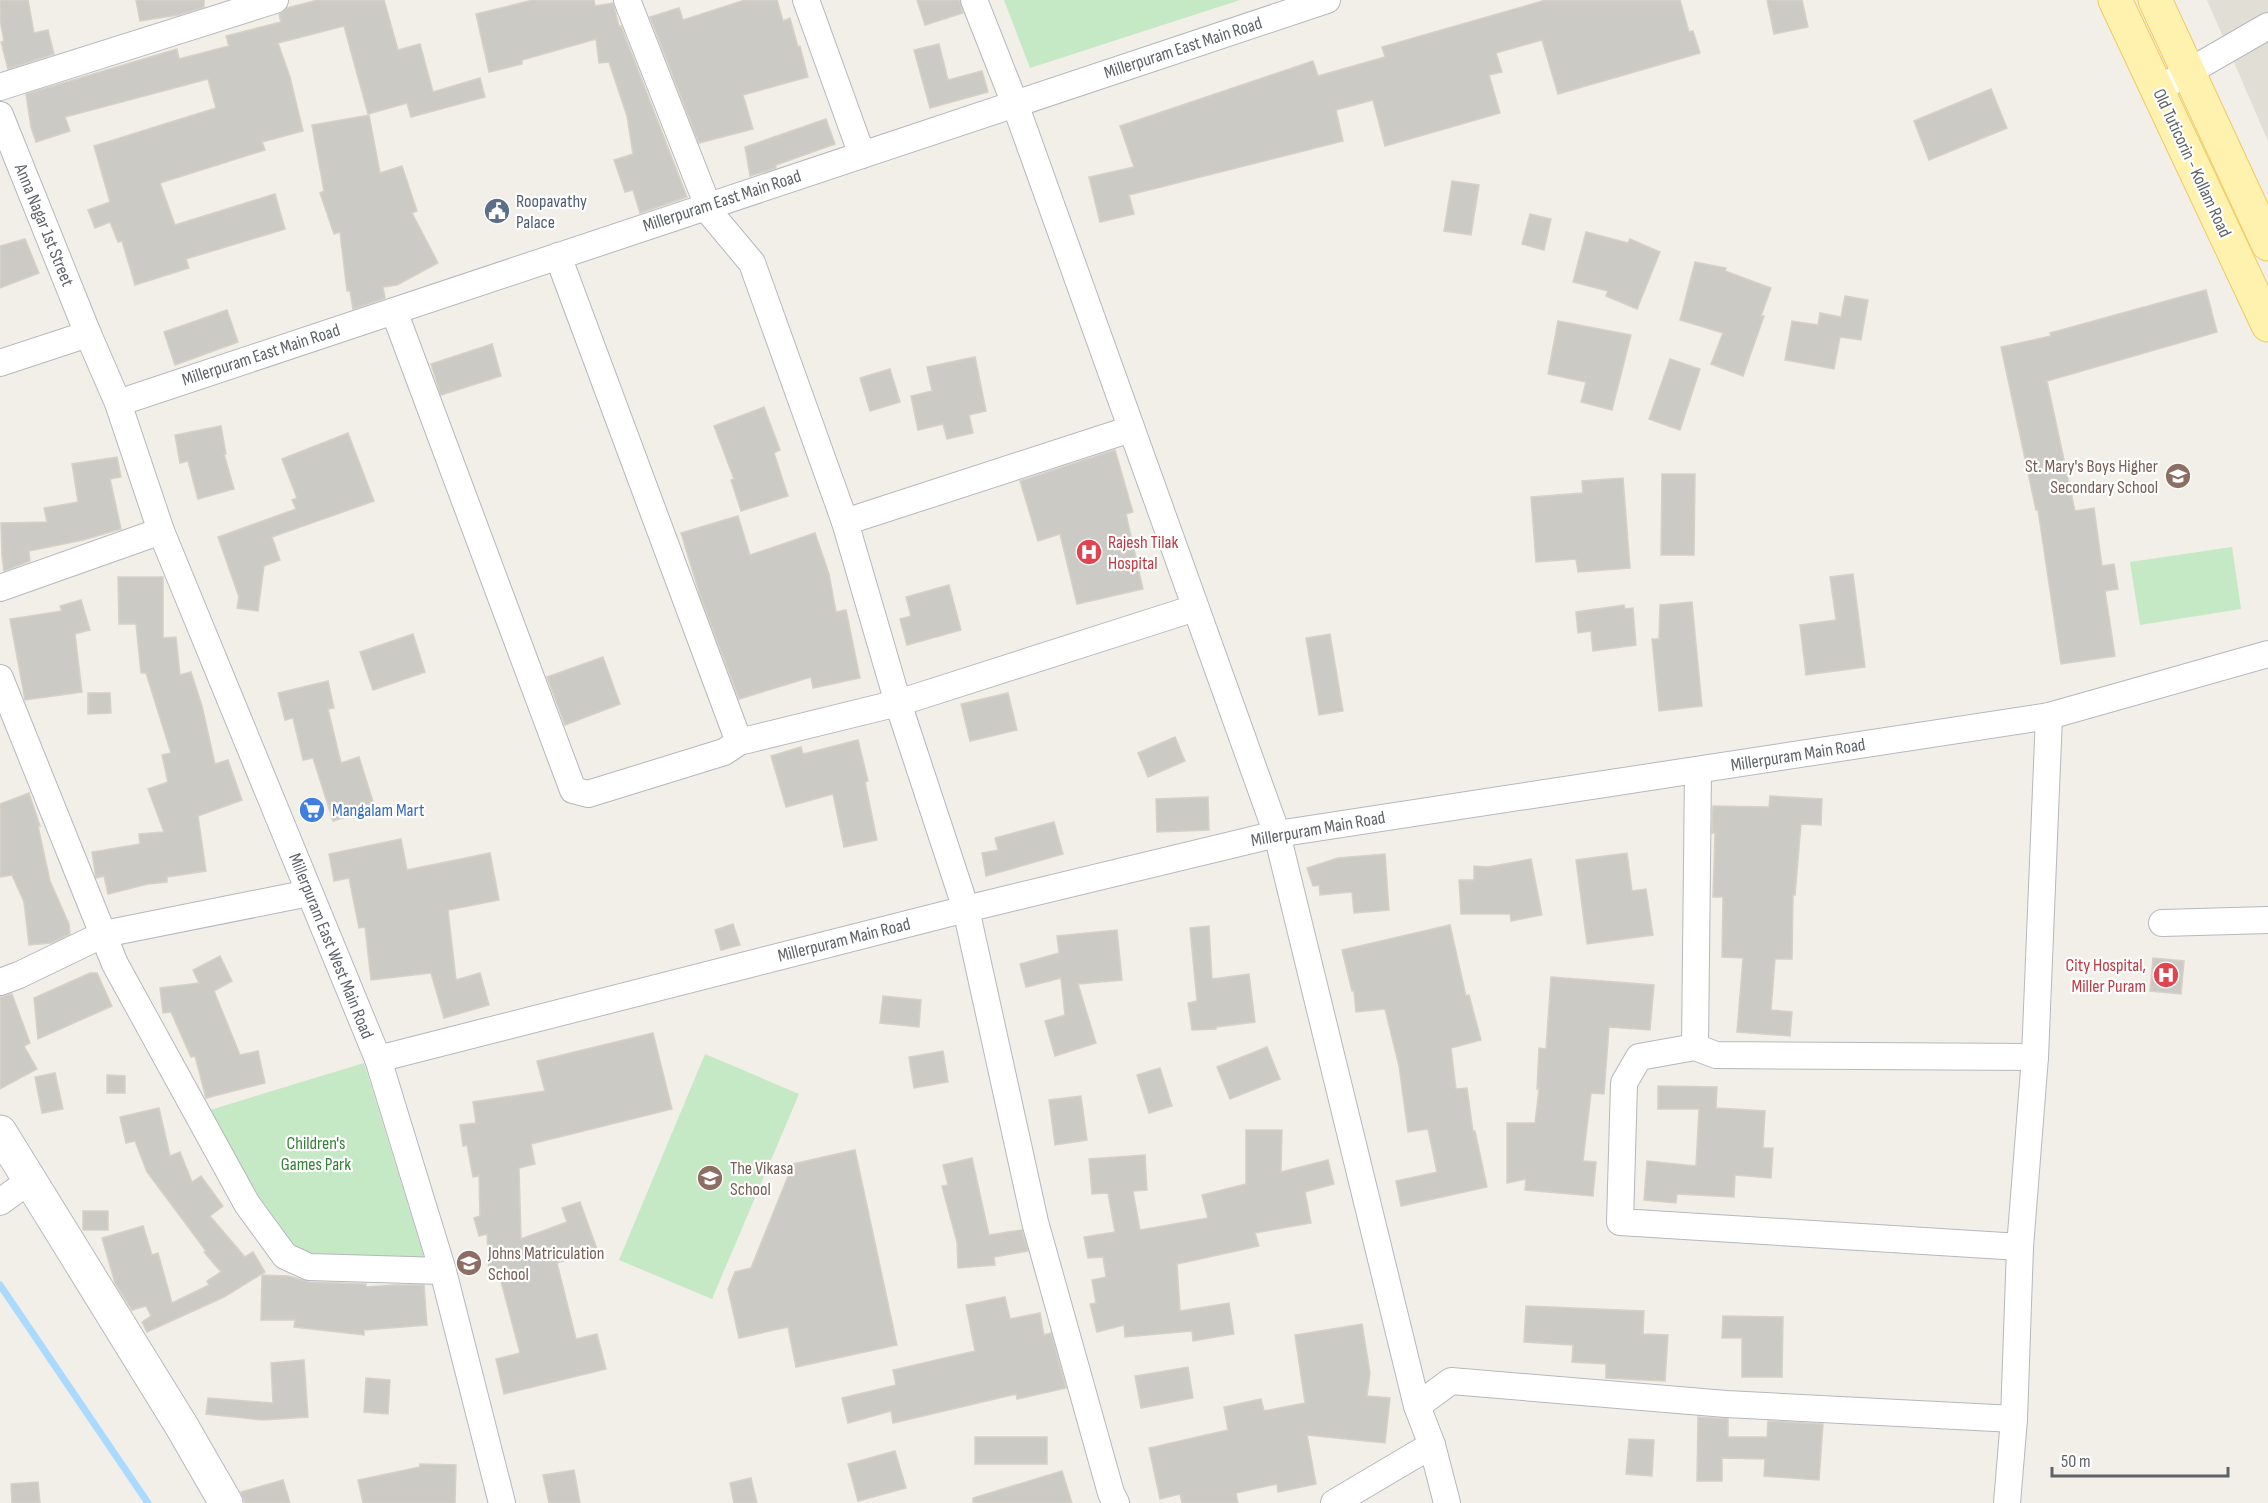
<svg xmlns="http://www.w3.org/2000/svg" width="2268" height="1503" viewBox="0 0 2268 1503" font-family="'Sofia Sans Condensed',sans-serif">
<style>
.education{fill:#e1ded6}
.green{fill:#c5e8c5}
.lines{fill:none;stroke-linecap:round;stroke-linejoin:round}
.stream{stroke:#aadaff;stroke-width:7}
.building{fill:#cccac5;stroke:#d6d1c6;stroke-width:1.5}
.street-casing{stroke:#b5b8bc;stroke-width:28}
.secondary-casing{stroke:#b6babf;stroke-width:35}
.primary-casing{stroke:#f2c960;stroke-width:35}
.street{stroke:#fff;stroke-width:26}
.secondary{stroke:#fff;stroke-width:33}
.primary{stroke:#fff2af;stroke-width:33}
.labels{text-anchor:middle;dominant-baseline:central;stroke-width:4.5;stroke-linejoin:round;paint-order:stroke}
.street-label{font-size:18px;fill:#5f6368;stroke:#fff}
.service-label{font-size:18px;fill:#4e5e75;stroke:#fff;text-anchor:start}
.education-label{font-size:18px;fill:#785e54;stroke:#fff;text-anchor:start}
.health-label{font-size:18px;fill:#be3a42;stroke:#fff;text-anchor:start}
.shop-label{font-size:18px;fill:#366cbe;stroke:#fff;text-anchor:start}
.park-label{font-size:18px;fill:#348238;stroke:#fff}
</style>
<rect width="100%" height="100%" fill="#f1efe8"/>
<polygon class="education" points="2207,0 2268,0 2268,141"/>
<g class="green">
<polygon points="1004,0 1240,0 1030,68"/>
<polygon points="2232,547 2241,609 2140,625 2130,562"/>
<polygon points="705,1054 799,1094 712,1299 619,1260"/>
<polygon points="364,1063 425,1260 311,1258 291,1248 257,1196 210,1110"/>
</g>
<g class="lines">
<polyline class="stream" points="0,1285 148,1503"/>
</g>
<g class="building">
<polygon points="0,0 28,0 34,33 48,30 54,54 8,69 1,42 4,41 0,20"/>
<polygon points="136,0 204,0 204,7 178,15 140,21"/>
<polygon points="318,0 384,0 398,50 420,44 433,92 480,78 485,97 411,117 407,103 368,114 344,26 278,43 290,77 303,131 262,142 265,150 160,183 175,225 275,194 285,229 186,259 189,268 135,285 122,241 118,242 110,222 95,228 88,210 110,202 94,146 216,108 208,79 65,117 70,131 36,142 31,127 26,94 177,49 179,59 229,46 226,36 281,22 279,14 287,8"/>
<polygon points="533,0 594,0 595,6 613,3 619,26 621,26 687,197 640,213 633,190 625,192 614,160 633,154 627,116 609,62 599,63 596,39 522,60 522,64 489,72 476,14"/>
<polygon points="745,0 777,0 783,21 790,18 798,47 800,46 808,77 743,95 753,129 699,143 650,17 679,8 683,20"/>
<polygon points="917,0 959,0 963,13 925,25"/>
<polygon points="1546,0 1680,0 1689,32 1693,31 1700,53 1558,94 1542,40 1496,53 1502,72 1489,75 1500,113 1385,146 1373,100 1336,110 1343,141 1129,195 1134,214 1100,222 1089,177 1134,167 1120,126 1313,61 1318,76 1385,57 1382,47"/>
<polygon points="1767,0 1802,0 1808,27 1774,34"/>
<polygon points="939,44 948,80 982,71 988,92 930,108 914,50"/>
<polygon points="1991,89 2007,128 1929,160 1914,121"/>
<polygon points="369,115 380,173 402,166 417,211 412,213 438,263 397,285 383,287 385,298 353,309 350,291 347,291 340,232 334,234 320,193 324,191 312,125"/>
<polygon points="826,119 835,144 776,165 776,168 750,176 745,147"/>
<polygon points="1452,181 1479,185 1471,235 1444,231"/>
<polygon points="1530,214 1551,219 1544,250 1522,244"/>
<polygon points="1586,232 1628,243 1630,239 1660,252 1637,309 1606,296 1608,291 1573,282"/>
<polygon points="25,239 39,273 0,288 0,246"/>
<polygon points="1695,262 1726,268 1725,271 1771,288 1761,316 1764,316 1743,376 1711,364 1723,333 1680,320"/>
<polygon points="2206,290 2217,332 2047,381 2075,511 2094,508 2102,566 2114,564 2118,589 2105,591 2115,656 2061,664 2038,510 2036,510 2001,347 2051,336 2050,333"/>
<polygon points="1845,296 1868,300 1861,340 1840,337 1834,369 1785,360 1792,321 1818,325 1820,313 1841,317"/>
<polygon points="227,310 238,342 175,365 164,332"/>
<polygon points="1558,321 1631,335 1612,410 1581,402 1586,382 1548,374"/>
<polygon points="492,344 501,376 441,395 431,364"/>
<polygon points="975,357 986,411 969,415 973,433 947,439 943,424 918,430 911,396 932,391 927,367"/>
<polygon points="1670,359 1700,369 1680,430 1649,419"/>
<polygon points="890,369 900,402 870,411 860,378"/>
<polygon points="764,407 780,450 774,453 788,496 741,511 731,480 734,479 714,426"/>
<polygon points="221,426 226,454 224,454 234,489 198,499 188,461 180,463 175,435"/>
<polygon points="348,433 374,501 272,537 280,560 264,566 258,611 237,608 239,597 218,537 296,509 292,500 297,498 282,459"/>
<polygon points="1115,450 1133,512 1126,514 1143,589 1077,604 1060,534 1038,541 1020,481"/>
<polygon points="117,457 121,477 110,479 121,529 83,540 29,551 30,561 4,571 2,556 1,523 47,522 44,508 78,502 72,464"/>
<polygon points="1662,474 1695,474 1694,555 1661,555"/>
<polygon points="1623,478 1630,568 1578,572 1576,559 1536,562 1531,497 1583,493 1582,481"/>
<polygon points="738,516 750,555 815,533 829,574 836,612 846,610 860,678 813,688 811,677 739,699 700,595 681,533"/>
<polygon points="1853,574 1865,667 1806,675 1800,625 1836,620 1830,577"/>
<polygon points="118,577 163,577 163,638 176,637 180,675 191,672 202,706 215,764 228,760 242,800 198,816 206,871 167,877 167,882 148,884 108,894 104,876 96,878 92,852 140,844 139,834 164,832 148,789 168,782 162,755 171,753 146,673 141,673 136,624 119,624"/>
<polygon points="949,585 961,630 907,645 900,619 911,616 906,597"/>
<polygon points="81,600 90,630 75,634 82,692 25,700 10,619 62,611 60,606"/>
<polygon points="1692,602 1702,706 1659,711 1652,639 1659,639 1660,605"/>
<polygon points="1624,605 1625,609 1633,608 1636,645 1593,651 1591,631 1578,633 1576,612"/>
<polygon points="413,634 425,672 373,690 360,652"/>
<polygon points="1330,634 1343,711 1319,715 1306,638"/>
<polygon points="603,657 620,704 565,725 547,677"/>
<polygon points="328,681 334,708 328,709 341,763 359,757 375,808 333,821 313,758 303,760 293,718 285,720 278,693"/>
<polygon points="88,693 110,693 111,713 88,714"/>
<polygon points="1008,693 1017,730 970,741 961,704"/>
<polygon points="1175,737 1185,761 1148,777 1138,753"/>
<polygon points="858,740 868,781 865,782 877,840 844,847 833,794 786,807 771,756 801,747 803,754"/>
<polygon points="29,793 40,826 38,826 50,881 69,924 70,934 51,943 29,945 24,902 12,875 0,877 0,804"/>
<polygon points="1770,796 1822,799 1821,825 1801,824 1795,895 1793,895 1792,959 1775,959 1771,1010 1792,1012 1790,1036 1737,1032 1743,958 1722,957 1723,897 1713,897 1715,833 1712,833 1713,806 1769,807"/>
<polygon points="1208,797 1209,830 1157,832 1156,799"/>
<polygon points="1054,822 1063,854 986,876 982,853 998,850 995,838"/>
<polygon points="401,839 407,870 490,853 499,900 448,910 456,980 480,973 489,1005 444,1018 431,973 371,980 365,927 359,928 349,878 334,881 329,854"/>
<polygon points="1627,853 1632,891 1646,889 1653,935 1587,944 1576,860"/>
<polygon points="1385,854 1389,910 1354,913 1352,892 1320,895 1319,885 1313,886 1307,868 1338,858"/>
<polygon points="1531,859 1542,915 1511,921 1510,914 1461,914 1459,880 1474,880 1474,866 1488,867"/>
<polygon points="733,924 740,945 721,950 715,930"/>
<polygon points="1450,925 1466,996 1469,995 1481,1040 1451,1048 1456,1089 1467,1088 1473,1131 1475,1131 1487,1187 1401,1206 1396,1181 1437,1172 1428,1129 1408,1132 1399,1066 1385,1009 1356,1012 1354,991 1352,991 1342,950"/>
<polygon points="1209,926 1212,979 1249,974 1255,1022 1216,1027 1216,1029 1192,1030 1188,1003 1197,1001 1190,928"/>
<polygon points="1117,930 1122,980 1078,984 1096,1043 1055,1056 1045,1021 1065,1015 1061,978 1026,987 1020,964 1059,953 1057,936"/>
<polygon points="220,956 232,981 214,991 240,1055 258,1051 265,1083 206,1098 195,1056 191,1057 171,1012 163,1013 160,988 199,983 193,970"/>
<polygon points="2153,958 2184,961 2181,994 2150,991"/>
<polygon points="90,973 97,973 112,1006 38,1039 34,998"/>
<polygon points="1551,977 1654,985 1650,1030 1609,1027 1604,1094 1591,1093 1583,1161 1596,1162 1593,1196 1525,1190 1526,1179 1507,1183 1507,1123 1535,1123 1539,1089 1537,1089 1539,1048 1546,1049"/>
<polygon points="12,994 30,1043 24,1046 37,1069 0,1089 0,997"/>
<polygon points="883,996 921,1000 919,1027 880,1023"/>
<polygon points="653,1033 672,1109 531,1144 535,1164 519,1168 521,1239 567,1222 562,1208 580,1202 597,1249 557,1263 576,1339 597,1334 606,1369 504,1394 496,1359 520,1353 499,1274 489,1275 487,1234 479,1236 474,1218 480,1216 479,1176 473,1177 467,1145 463,1146 460,1125 476,1123 473,1102 545,1091 537,1061"/>
<polygon points="1267,1047 1280,1079 1230,1099 1217,1067"/>
<polygon points="943,1051 948,1082 914,1088 909,1057"/>
<polygon points="1160,1068 1172,1106 1149,1113 1137,1075"/>
<polygon points="55,1073 63,1109 42,1113 35,1077"/>
<polygon points="107,1075 125,1076 125,1093 107,1093"/>
<polygon points="1658,1086 1717,1087 1716,1108 1765,1111 1763,1148 1773,1148 1771,1178 1735,1175 1734,1197 1677,1194 1676,1203 1644,1200 1647,1161 1696,1166 1699,1109 1658,1109"/>
<polygon points="1081,1096 1087,1140 1055,1145 1049,1100"/>
<polygon points="159,1108 170,1156 180,1152 192,1182 201,1176 223,1206 210,1216 245,1257 253,1252 265,1272 224,1297 147,1332 142,1322 151,1316 146,1306 132,1310 115,1283 102,1238 143,1226 152,1255 158,1253 172,1303 209,1285 207,1281 221,1272 204,1252 206,1251 147,1172 135,1141 126,1143 120,1117"/>
<polygon points="1246,1130 1282,1130 1281,1172 1328,1160 1334,1184 1305,1192 1311,1223 1255,1233 1259,1246 1177,1264 1180,1311 1229,1303 1234,1334 1193,1341 1192,1331 1125,1337 1124,1325 1097,1332 1090,1304 1096,1303 1092,1280 1106,1277 1103,1257 1088,1258 1084,1237 1115,1232 1108,1193 1092,1194 1089,1159 1145,1155 1147,1190 1133,1191 1140,1230 1208,1218 1202,1195 1246,1184"/>
<polygon points="855,1150 897,1345 796,1367 788,1327 739,1338 728,1289 735,1272 751,1268 793,1164"/>
<polygon points="972,1158 989,1235 1022,1230 1028,1251 994,1257 995,1265 958,1268 957,1242 942,1186 948,1185 943,1165"/>
<rect x="83" y="1211" width="25" height="19"/>
<polygon points="262,1275 288,1276 309,1282 366,1284 366,1287 394,1285 424,1285 427,1325 364,1330 364,1335 294,1327 295,1320 261,1320"/>
<polygon points="1005,1297 1010,1319 1040,1313 1044,1335 1051,1333 1066,1388 1017,1399 1016,1394 893,1423 891,1411 848,1423 842,1398 896,1385 893,1370 975,1351 966,1305"/>
<polygon points="1526,1306 1644,1311 1643,1334 1668,1335 1665,1381 1606,1378 1606,1364 1572,1362 1573,1345 1524,1342"/>
<polygon points="1723,1316 1783,1317 1782,1377 1742,1377 1742,1338 1722,1338"/>
<polygon points="1362,1324 1370,1373 1367,1396 1390,1398 1385,1443 1307,1435 1316,1484 1278,1492 1277,1484 1236,1493 1238,1503 1182,1503 1180,1494 1160,1499 1149,1448 1228,1430 1224,1407 1261,1399 1264,1411 1305,1403 1295,1335"/>
<polygon points="304,1360 308,1417 262,1420 206,1414 208,1398 273,1403 271,1363"/>
<polygon points="1188,1367 1193,1398 1141,1408 1135,1376"/>
<polygon points="366,1378 390,1380 388,1414 364,1412"/>
<polygon points="1698,1417 1728,1419 1728,1437 1767,1437 1768,1421 1823,1424 1819,1480 1764,1476 1765,1459 1722,1458 1722,1481 1697,1481"/>
<rect x="975" y="1437" width="72" height="27"/>
<polygon points="1629,1439 1654,1440 1652,1476 1626,1474"/>
<polygon points="895,1451 906,1488 858,1501 848,1464"/>
<polygon points="420,1464 456,1465 455,1503 363,1503 358,1480 420,1467"/>
<polygon points="574,1470 580,1503 549,1503 543,1475"/>
<polygon points="1062,1471 1072,1503 973,1503 973,1498"/>
<polygon points="751,1478 757,1503 734,1503 730,1483"/>
<polygon points="283,1480 290,1503 245,1503 241,1492"/>
<polygon points="38,1482 40,1503 12,1503 11,1484"/>
</g>
<g class="lines">
<g class="street-casing">
<g id="street">
<polyline points="627,0 711,214 752,263 845,522 898,703 966,909 1035,1222 1111,1493 1116,1503"/>
<polyline points="806,0 862,155"/>
<polyline points="974,0 1015,104 1277,834 1417,1406 1432,1445 1447,1503"/>
<polyline points="0,87 275,0"/>
<polyline points="2157,90 2268,26"/>
<polyline points="0,115 88,334 118,403 161,531 378,1059 443,1271 502,1503"/>
<polyline points="558,256 739,742"/>
<polyline points="394,311 573,790 588,794 724,752 739,742 898,703 1195,608"/>
<polyline points="0,363 88,334"/>
<polyline points="118,403 1327,0"/>
<polyline points="845,522 1131,429"/>
<polyline points="0,588 161,531"/>
<polyline points="0,678 115,964 247,1204 285,1256 309,1267 443,1271"/>
<polyline points="2162,923 2268,920"/>
<polyline points="0,982 19,975 104,934 309,893"/>
<polyline points="1695,1047 1698,771"/>
<polyline points="378,1059 966,909 1277,834 2049,716 2268,654"/>
<polyline points="0,1202 29,1181"/>
<polyline points="2020,1247 1620,1222 1624,1083 1639,1057 1695,1047 1716,1055 2035,1057"/>
<polyline points="1417,1406 1451,1381 1726,1404 2014,1419"/>
<polyline points="1334,1503 1432,1445"/>
<polyline points="2007,1503 2014,1419 2020,1247 2035,1057 2049,716"/>
</g>
</g>
<g class="secondary-casing">
<polyline id="secondary" points="0,1132 181,1425 226,1503"/>
</g>
<g class="primary-casing">
<g id="primary">
<polyline points="2115,0 2268,325"/>
<polyline points="2155,0 2268,244"/>
</g>
</g>
<use href="#street" class="street"/>
<use href="#secondary" class="secondary"/>
<use href="#primary" class="primary"/>
</g>
<defs>
<g id="civic-disc" transform="scale(1.35)"><circle r="9.5" fill="#5c6f8a" stroke="#fff"/><path d="M-.6-6.5H3V-4.5H.6V-3L4-1V1h2V6H-6V1h2V-1L-.6-3ZM-1.2 2.5V6h2.4V2.5Z" fill="#fff"/></g>
<g id="school-disc" transform="scale(1.35)"><circle r="9.5" fill="#8d6e63" stroke="#fff"/><path d="M0-5L7-2L0 1L-7-2ZM-4 1L0 2.5L4 1V4Q0 6-4 4Z" fill="#fff"/></g>
<g id="hospital-disc" transform="scale(1.35)"><circle r="9.5" fill="#e0444e" stroke="#fff"/><path d="M-5-5h3v3.5h4V-5h3V5h-3V1.5h-4V5h-3Z" fill="#fff"/></g>
<g id="supermarket-disc" transform="scale(1.35)"><circle r="9.5" fill="#3f7fe0" stroke="#fff"/><path d="M-6-5.5h2.5l.6 2H6L4.5 2H-2.5L-4.4-4H-6ZM-1.5 3.2a1.3 1.3 0 1 0 .1 0ZM3 3.2a1.3 1.3 0 1 0 .1 0Z" fill="#fff"/></g>
</defs>
<g fill-rule="evenodd">
<use href="#civic-disc" x="497" y="211"/>
<use href="#school-disc" x="2178" y="476"/>
<use href="#hospital-disc" x="1089" y="552"/>
<use href="#supermarket-disc" x="312" y="810"/>
<use href="#hospital-disc" x="2166" y="975"/>
<use href="#school-disc" x="710" y="1178"/>
<use href="#school-disc" x="469" y="1263"/>
</g>
<g class="labels">
<g class="street-label">
<text transform="translate(1183 48) rotate(-18)">Millerpuram East Main Road</text>
<text transform="translate(2192 163) rotate(65)">Old Tuticorin - Kollam Road</text>
<text transform="translate(722 201) rotate(-18)">Millerpuram East Main Road</text>
<text transform="translate(44 225) rotate(68)">Anna Nagar 1st Street</text>
<text transform="translate(261 355) rotate(-18)">Millerpuram East Main Road</text>
<text transform="translate(1798 755) rotate(-9)">Millerpuram Main Road</text>
<text transform="translate(1318 829) rotate(-10)">Millerpuram Main Road</text>
<text transform="translate(844 940) rotate(-14)">Millerpuram Main Road</text>
<text transform="translate(331 946) rotate(68)">Millerpuram East West Main Road</text>
</g>
<g class="service-label">
<text x="516" y="201">Roopavathy<tspan x="516" dy="21">Palace</tspan></text>
</g>
<g class="education-label">
<text x="2158" y="466" text-anchor="end">St. Mary's Boys Higher<tspan x="2158" dy="21">Secondary School</tspan></text>
<text x="730" y="1168">The Vikasa<tspan x="730" dy="21">School</tspan></text>
<text x="488" y="1253">Johns Matriculation<tspan x="488" dy="21">School</tspan></text>
</g>
<g class="health-label">
<text x="1108" y="542">Rajesh Tilak<tspan x="1108" dy="21">Hospital</tspan></text>
<text x="2146" y="965" text-anchor="end">City Hospital,<tspan x="2146" dy="21">Miller Puram</tspan></text>
</g>
<g class="shop-label">
<text x="332" y="810">Mangalam Mart</text>
</g>
<g class="park-label">
<text x="316" y="1143">Children's<tspan x="316" dy="21">Games Park</tspan></text>
</g>
</g>
<path d="M2052 1467v9h176v-9" fill="none" stroke="#5f6368" stroke-width="3"/>
<text x="2061" y="1467" font-size="18" fill="#5f6368" stroke="#ffffff" stroke-width="4.5" paint-order="stroke">50 m</text>
</svg>
